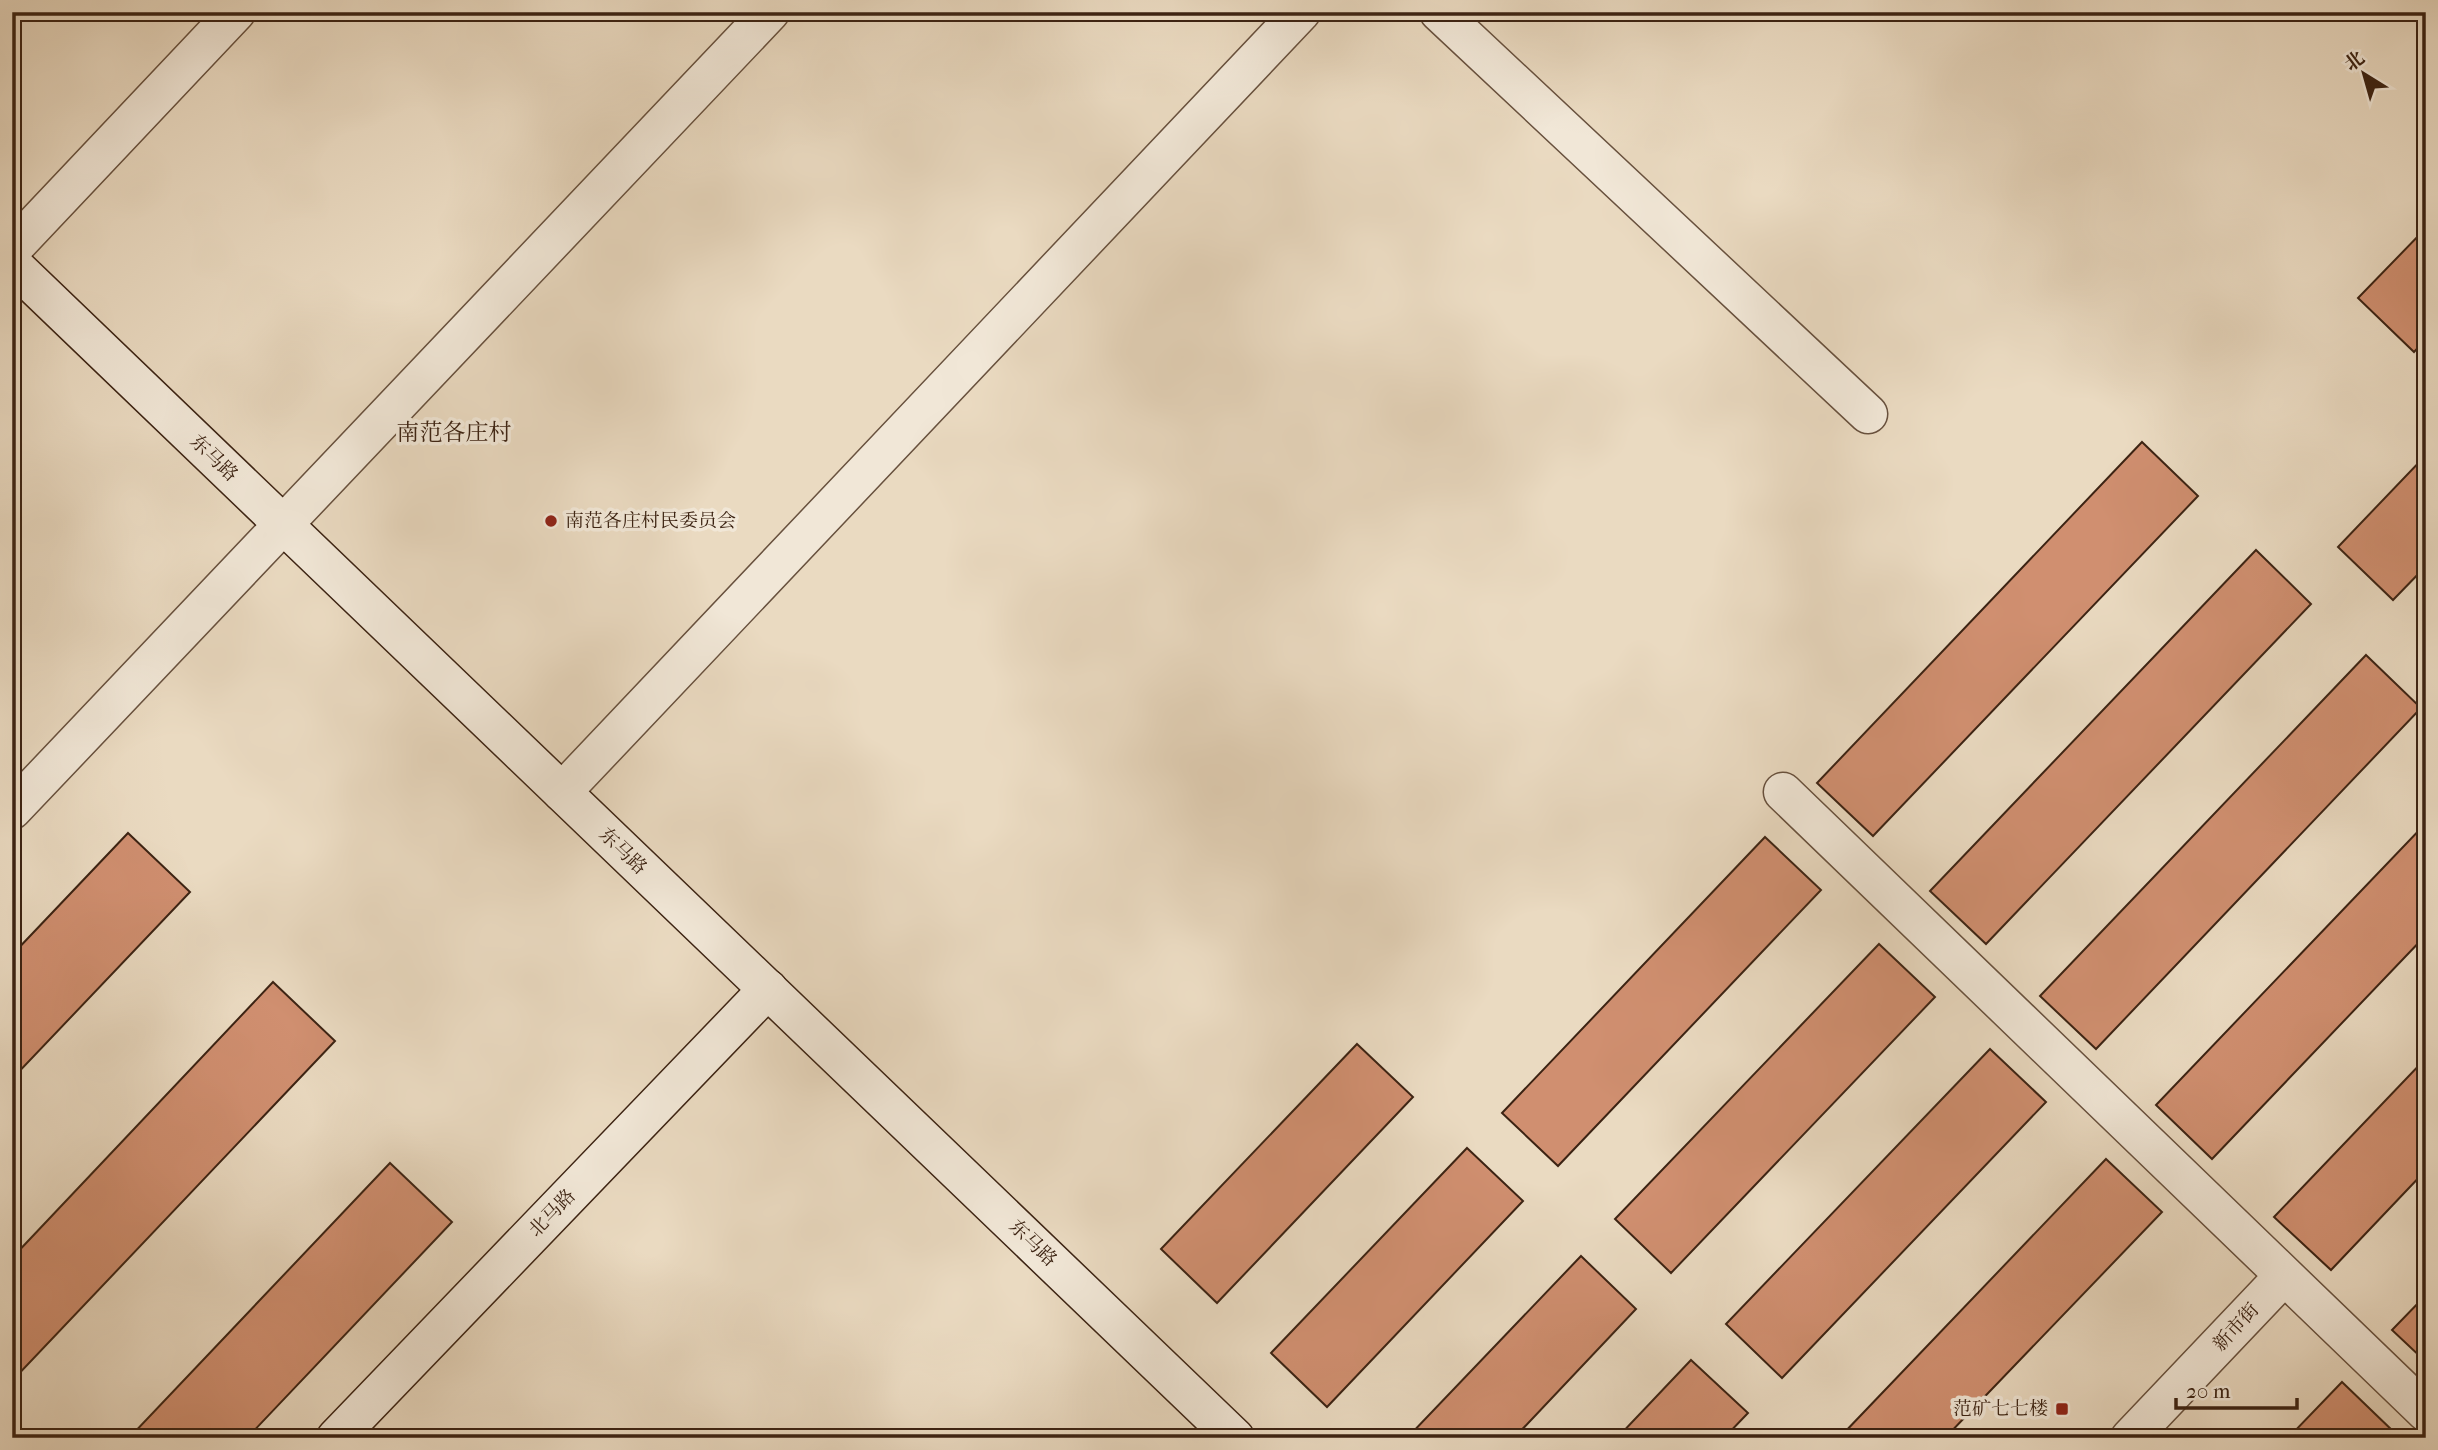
<svg xmlns="http://www.w3.org/2000/svg" width="2438" height="1450" viewBox="0 0 2438 1450" font-family="'IM FELL French Canon','Noto Serif SC',serif">
<style>
.building{fill:#d08f70;stroke:#3c2313;stroke-width:2}
.lines{fill:none;stroke-linecap:round;stroke-linejoin:round}
.street-casing{stroke:#68513e;stroke-width:41}
.secondary-casing{stroke:#3c2313;stroke-width:41}
.street{stroke:#f1e7d7;stroke-width:38}
.secondary{stroke:#f1e7d7;stroke-width:38}
.poi-dot{fill:#8f2418;stroke:#f1e7d7;stroke-width:2.5}
.labels{text-anchor:middle;dominant-baseline:central;stroke-width:7;stroke-linejoin:round;paint-order:stroke}
.street-label{font-size:19px;fill:#3c2313;stroke:#f1e7d7}
.poi-label{font-size:19px;fill:#3c2313;stroke:#f1e7d7;text-anchor:start}
.quarter-label{font-size:23px;fill:#3c2313;stroke:#f1e7d7}
</style>
<rect width="100%" height="100%" fill="#eadac1"/>
<filter id="stains"><feTurbulence type="fractalNoise" baseFrequency=".00286" numOctaves="4"/><feColorMatrix values="0 0 0 0 .2 0 0 0 0 .09 0 0 0 0 .02 0 0 0 .5 -.17"/></filter>
<radialGradient id="worn" r=".72"><stop offset=".6" stop-color="#630" stop-opacity="0"/><stop offset="1" stop-color="#630" stop-opacity=".3"/></radialGradient>
<g class="building">
<polygon points="2426,228 2426,339 2414,352 2358,298"/>
<polygon points="2142,442 2198,496 1873,836 1817,783"/>
<polygon points="2426,455 2426,566 2393,600 2338,547"/>
<polygon points="2256,550 2311,604 1986,944 1930,891"/>
<polygon points="2366,655 2421,708 2096,1049 2040,996"/>
<polygon points="2426,823 2426,935 2212,1159 2156,1105"/>
<polygon points="128,833 190,892 12,1079 12,955"/>
<polygon points="1765,837 1821,890 1558,1166 1502,1113"/>
<polygon points="1879,944 1935,997 1671,1273 1615,1219"/>
<polygon points="273,982 335,1041 12,1381 12,1258"/>
<polygon points="1357,1044 1413,1097 1217,1303 1161,1249"/>
<polygon points="1990,1049 2046,1102 1782,1378 1726,1324"/>
<polygon points="2426,1058 2426,1170 2331,1270 2274,1217"/>
<polygon points="1467,1148 1523,1201 1327,1407 1271,1353"/>
<polygon points="2106,1159 2162,1212 1945,1438 1846,1438 1842,1435"/>
<polygon points="390,1163 452,1222 247,1438 129,1438"/>
<polygon points="1581,1256 1636,1309 1514,1438 1407,1438"/>
<polygon points="2426,1295 2426,1362 2392,1330"/>
<polygon points="1691,1360 1748,1413 1724,1438 1617,1438"/>
<polygon points="2342,1382 2397,1435 2395,1438 2288,1438"/>
</g>
<g class="lines">
<g class="street-casing">
<g id="street">
<polyline points="1439,12 1868,414"/>
<polyline points="12,249 236,12"/>
<polyline points="562,792 1301,12"/>
<polyline points="1783,792 2426,1412"/>
<polyline points="12,810 770,12"/>
<polyline points="2130,1438 2284,1276"/>
</g>
</g>
<g class="secondary-casing">
<g id="secondary">
<polyline points="12,264 1235,1438"/>
<polyline points="336,1438 768,989"/>
</g>
</g>
<use href="#street" class="street"/>
<use href="#secondary" class="secondary"/>
</g>
<g class="poi-dot">
<circle cx="551" cy="521" r="7"/>
<rect x="2055" y="1402" width="14" height="14" rx="3.5"/>
</g>
<g class="labels">
<g class="street-label">
<text transform="translate(214 458) rotate(44)">东马路</text>
<text transform="translate(623 851) rotate(44)">东马路</text>
<text transform="translate(552 1213) rotate(-46)">北马路</text>
<text transform="translate(1033 1243) rotate(44)">东马路</text>
<text transform="translate(2236 1327) rotate(-47)">新市街</text>
</g>
<g class="poi-label">
<text x="565" y="521">南范各庄村民委员会</text>
<text x="2048" y="1409" text-anchor="end">范矿七七楼</text>
</g>
<g class="quarter-label">
<text x="454" y="432">南范各庄村</text>
</g>
</g>
<rect width="2438" height="1450" fill="none" stroke="#eadac1" stroke-width="42"/>
<rect x="14" y="14" width="2410" height="1422" fill="none" stroke="#3c2313" stroke-width="3.5"/>
<rect x="21" y="21" width="2396" height="1408" fill="none" stroke="#3c2313" stroke-width="2"/>
<g transform="translate(2364 74) rotate(323)" stroke="#f1e7d7" stroke-width="5" paint-order="stroke">
<path d="M0-5L12 26L0 18L-12 26Z" fill="#3c2313"/>
<text y="-10" font-size="19" font-weight="bold" text-anchor="middle" fill="#3c2313">北</text>
</g>
<path d="M2176 1398v10h121v-10" fill="none" stroke="#3c2313" stroke-width="3.5"/>
<text x="2186" y="1398" font-size="21" fill="#3c2313" stroke="#f1e7d7" stroke-width="5" paint-order="stroke">20 m</text>
<rect width="100%" height="100%" filter="url(#stains)"/>
<rect width="100%" height="100%" fill="url(#worn)"/>
</svg>
